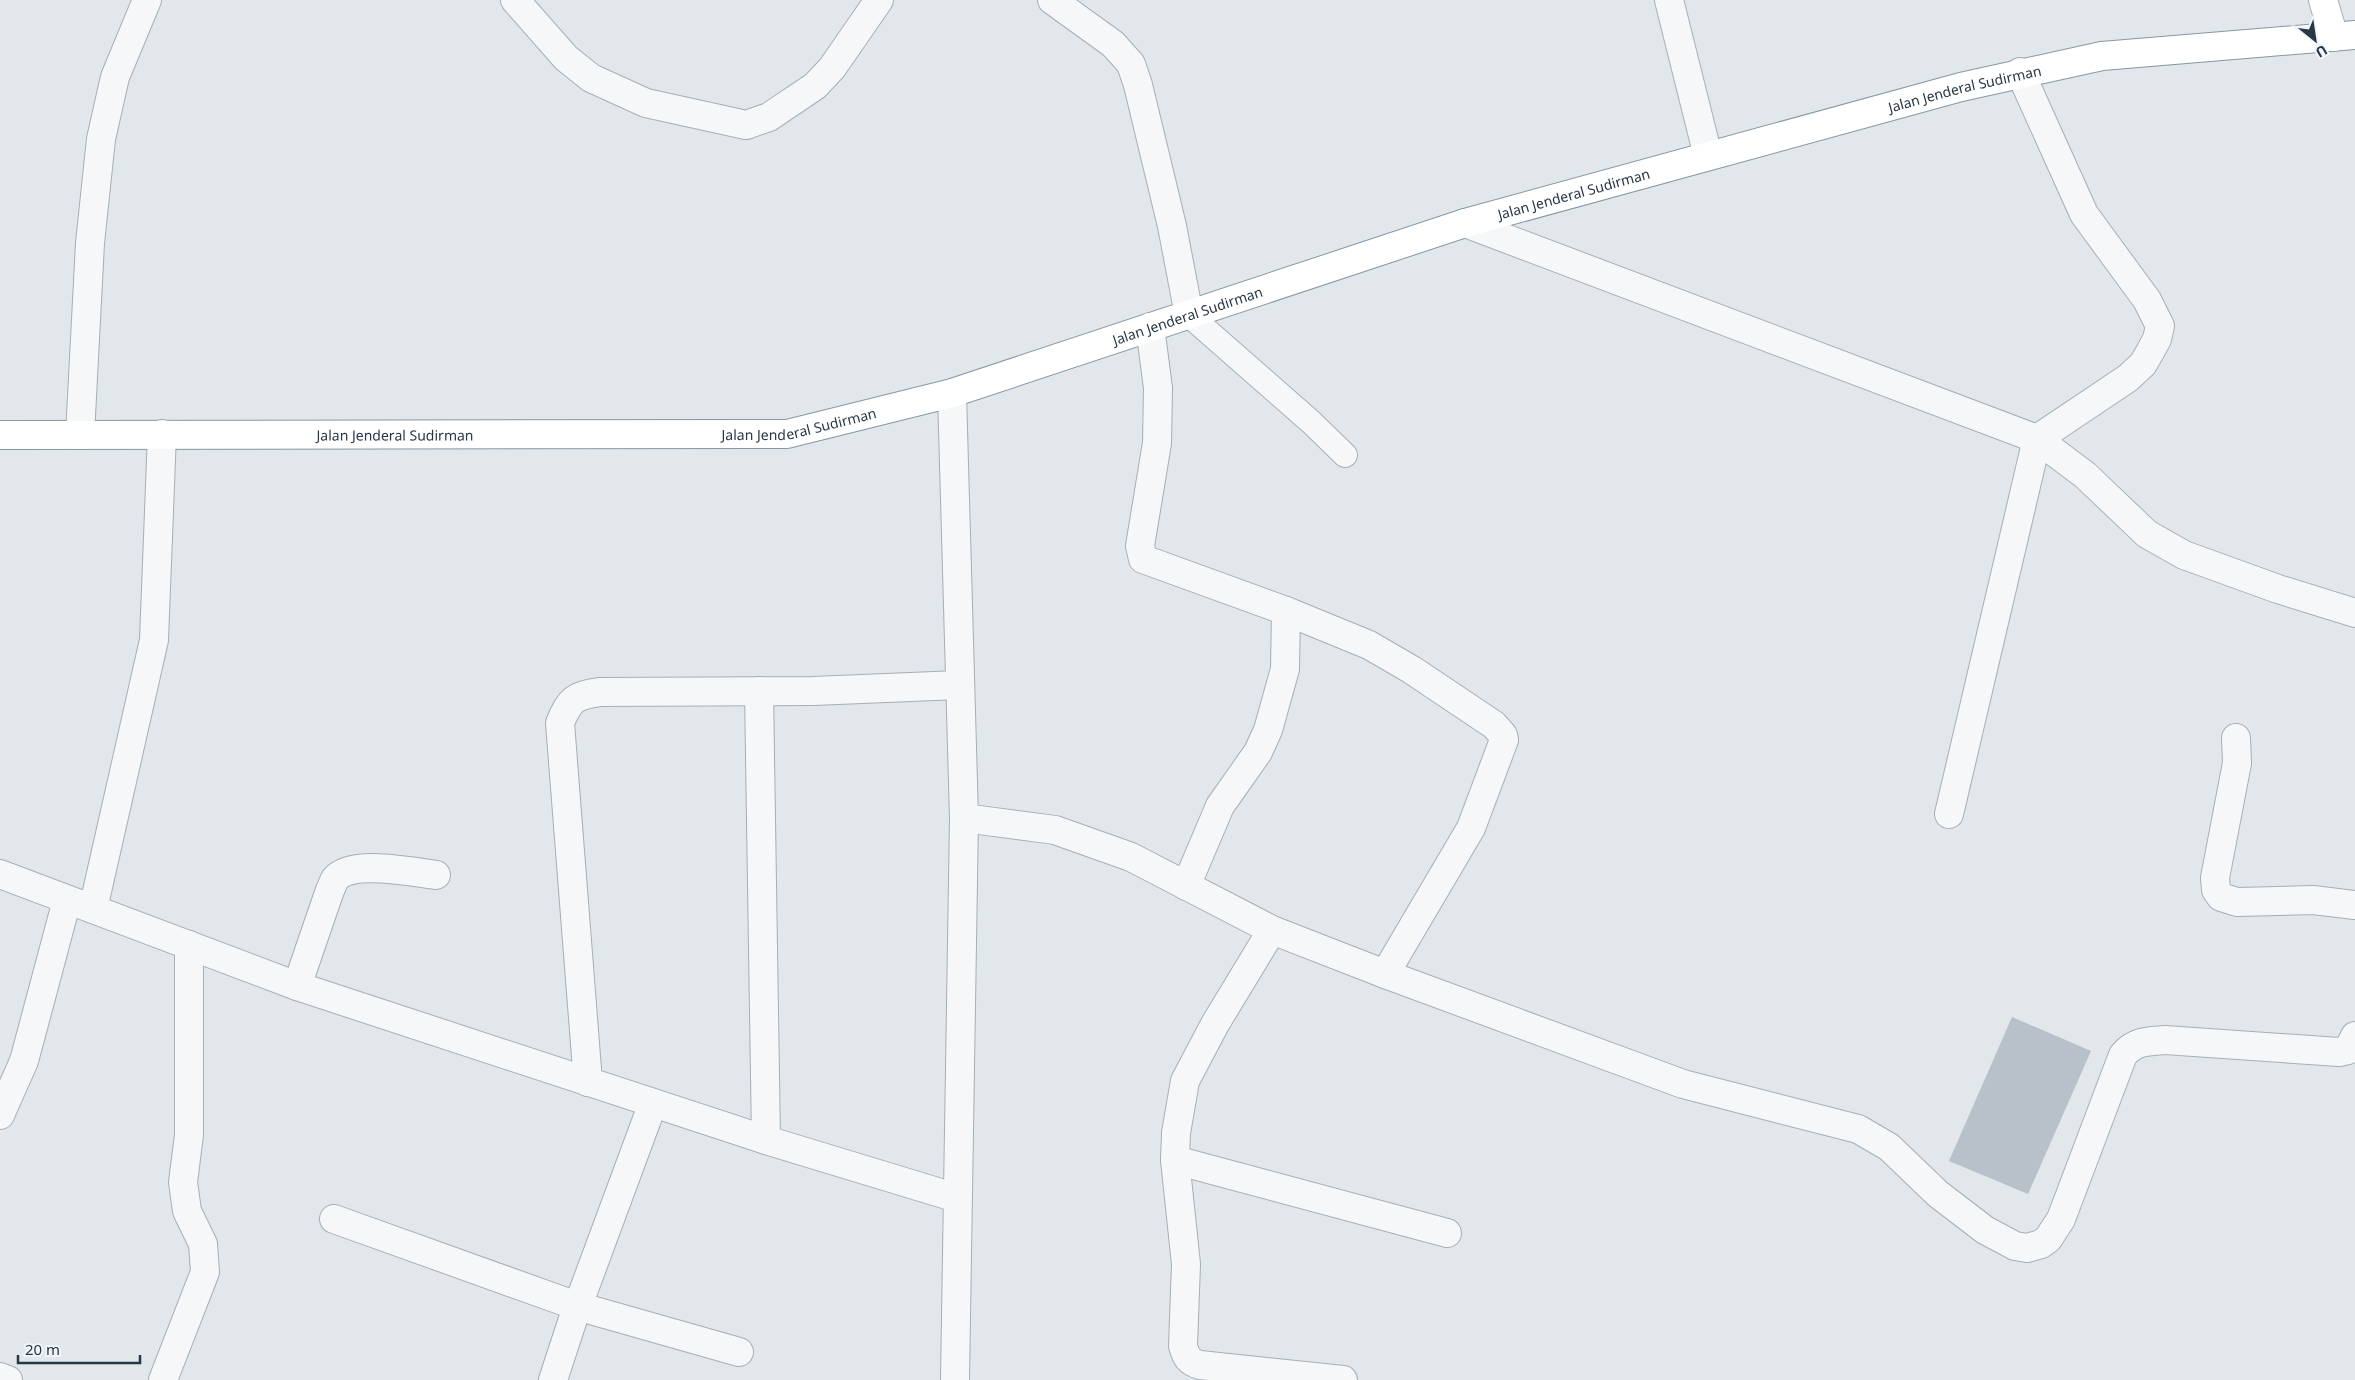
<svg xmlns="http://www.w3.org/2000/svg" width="2355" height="1380" viewBox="0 0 2355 1380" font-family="'Noto Sans',sans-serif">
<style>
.building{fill:#b8c1ca}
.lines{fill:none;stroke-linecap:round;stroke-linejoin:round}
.lane-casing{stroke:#a6afb6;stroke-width:26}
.street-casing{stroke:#a6afb6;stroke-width:30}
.secondary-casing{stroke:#a6afb6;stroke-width:30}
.highway-casing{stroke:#8797a3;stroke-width:30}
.lane{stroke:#f5f7f9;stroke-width:24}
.street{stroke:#f5f7f9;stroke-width:28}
.secondary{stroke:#fff;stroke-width:28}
.highway{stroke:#fff;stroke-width:28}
.labels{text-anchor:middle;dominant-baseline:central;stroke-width:4;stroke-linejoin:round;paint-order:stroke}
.street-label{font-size:14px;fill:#283745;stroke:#f1f5f8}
</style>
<rect width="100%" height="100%" fill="#e1e7eb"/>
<polygon class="building" points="2012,1017 2091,1051 2028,1194 1949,1161"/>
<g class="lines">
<g class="lane-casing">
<polyline id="lane" points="1189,315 1311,422 1345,455"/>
</g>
<g class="street-casing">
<g id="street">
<polyline points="515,0 566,58 591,78 646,103 746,125 769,117 815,86 832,68 879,0"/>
<polyline points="1052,0 1113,44 1131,64 1138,85 1172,226 1189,315"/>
<polyline points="1669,0 1708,156"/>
<polyline points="1465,223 2037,439 2085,475 2147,534 2184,555 2278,589 2355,613"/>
<polyline points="1150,327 1158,388 1157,443 1140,546 1143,559 1286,611 1369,645 1412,670 1494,725 1503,735 1504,740 1471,828 1385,974"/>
<polyline points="952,393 964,818 955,1380"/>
<polyline points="80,435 90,243 101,139 115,77 147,0"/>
<polyline points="759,691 766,1140"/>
<polyline points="2236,738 2237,763 2215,878 2216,890 2221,897 2237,902 2313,900 2355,905"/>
<polyline points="1949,814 2037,439 2128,378 2143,364 2150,352 2157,339 2160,326 2147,300 2084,214 2020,72"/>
<path d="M964,818L1055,830L1131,857L1272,930L1385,974L1683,1084L1858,1129L1889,1147L1938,1194L1985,1230L2015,1246L2027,1248L2041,1244L2048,1239L2061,1219L2123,1055C2135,1041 2148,1041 2165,1040L2339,1052L2348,1050L2355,1036"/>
<polyline points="0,874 297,986 766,1140 957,1198"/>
<polyline points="1186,886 1220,806 1258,752 1268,730 1285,669 1286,611"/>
<polyline points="93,909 154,640 162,434"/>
<path d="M1272,930L1215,1024L1185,1081L1176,1133L1175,1160L1186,1264L1183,1346C1186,1357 1189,1362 1200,1365L1343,1380"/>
<path d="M297,986L330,890C332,887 333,882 335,879C352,859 412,872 436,875"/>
<path d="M588,1082L560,723C569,700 575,695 600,692L813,691L959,685"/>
<polyline points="0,1115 24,1061 67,900"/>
<polyline points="1175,1160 1447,1233"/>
<polyline points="334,1219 577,1306 739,1352"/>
<polyline points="0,1377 8,1380"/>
<polyline points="163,1380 205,1272 203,1244 187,1211 183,1182 189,1135 189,945"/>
<polyline points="553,1380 573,1319 653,1103"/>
</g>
</g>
<g class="secondary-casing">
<polyline id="secondary" points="2323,0 2334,37"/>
</g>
<g class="highway-casing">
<g id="highway">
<path id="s1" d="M0,435L787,434L952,393L1465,223L1961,87L2102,56L2355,35"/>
</g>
</g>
<use href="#lane" class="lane"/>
<use href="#street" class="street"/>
<use href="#secondary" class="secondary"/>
<use href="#highway" class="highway"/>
</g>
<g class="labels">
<g class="street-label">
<text stroke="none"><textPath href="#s1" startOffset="2015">Jalan Jenderal Sudirman</textPath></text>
<text stroke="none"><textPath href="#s1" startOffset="1610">Jalan Jenderal Sudirman</textPath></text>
<text stroke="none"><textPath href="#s1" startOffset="1205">Jalan Jenderal Sudirman</textPath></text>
<text stroke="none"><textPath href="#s1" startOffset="800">Jalan Jenderal Sudirman</textPath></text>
<text stroke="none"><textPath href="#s1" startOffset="395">Jalan Jenderal Sudirman</textPath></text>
</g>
</g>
<g transform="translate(2315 40) rotate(150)" stroke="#f1f5f8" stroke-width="4" paint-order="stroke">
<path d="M0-4L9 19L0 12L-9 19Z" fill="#283745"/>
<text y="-8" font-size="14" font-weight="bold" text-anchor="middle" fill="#283745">U</text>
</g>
<path d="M18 1355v8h122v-8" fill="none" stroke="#283745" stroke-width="2.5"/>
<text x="25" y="1355" font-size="15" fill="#283745" stroke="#f1f5f8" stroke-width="4" paint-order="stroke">20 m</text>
</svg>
